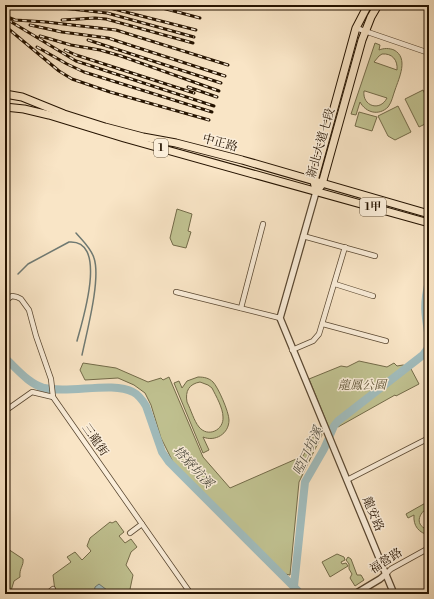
<svg xmlns="http://www.w3.org/2000/svg" width="434" height="599" viewBox="0 0 434 599" font-family="'Libre Bodoni','Noto Serif TC',serif">
<style>
.green{fill:#c1c392;stroke:#736b49;fill-rule:evenodd}
.water{fill:#a1bdbe;stroke:#6f7972}
.lines{fill:none;stroke-linecap:round;stroke-linejoin:round}
.stream{stroke:#6f7972;stroke-width:1.5}
.river{stroke:#a1bdbe;stroke-width:8}
.minor-casing{stroke:#5a4832;stroke-width:6}
.tertiary-casing{stroke:#5a4832;stroke-width:8}
.primary-casing{stroke:#251300;stroke-width:9}
.minor{stroke:#fbeeda;stroke-width:4.5}
.tertiary{stroke:#fbeeda;stroke-width:5.5}
.primary{stroke:#f9e5c6;stroke-width:7}
.rail-casing{stroke:#251300;stroke-width:3}
.rail{stroke:#fbeeda;stroke-width:1.5;stroke-dasharray:4.5;stroke-linecap:butt}
.labels{text-anchor:middle;dominant-baseline:central;stroke-width:3;stroke-linejoin:round;paint-order:stroke}
.shield{fill:#fbeeda;stroke:#655541;stroke-width:1}
.shield-label{font-size:11px;font-weight:bold;fill:#251300}
.street-label{font-size:12px;fill:#251300;stroke:#fbeeda}
.park-label{font-size:12px;font-style:italic;fill:#5c5133;stroke:#fbeeda}
.water-label{font-size:13px;font-style:italic;fill:#504e42;stroke:#fbeeda}
</style>
<rect width="100%" height="100%" fill="#f9e5c6"/>
<filter id="stains"><feTurbulence type="fractalNoise" baseFrequency=".005" numOctaves="4"/><feColorMatrix values="0 0 0 0 .2 0 0 0 0 .09 0 0 0 0 .02 0 0 0 .5 -.17"/></filter>
<radialGradient id="worn" r=".72"><stop offset=".6" stop-color="#630" stop-opacity="0"/><stop offset="1" stop-color="#630" stop-opacity=".3"/></radialGradient>
<g class="green">
<path d="M375,43L380,45L379,50C384,48 389,48 394,50C409,58 399,78 395,90C393,95 392,102 388,107C379,116 366,113 360,102L356,115L351,114ZM382,54C392,53 398,60 397,70L374,62L379,56ZM364,91H365L387,98C380,112 362,106 364,91Z"/>
<polygon points="423,90 429,102 429,122 419,127 405,99"/>
<polygon points="398,106 411,132 395,140 388,136 378,116"/>
<polygon points="359,112 377,117 372,131 355,126"/>
<polygon points="177,209 192,214 188,231 191,232 186,248 173,245 170,238"/>
<polygon points="359,361 387,367 394,363 397,366 403,365 410,367 419,384 396,396 395,395 338,427 339,423 355,411 352,407 334,421 329,428 309,379 341,366 347,367"/>
<polygon points="83,363 116,368 148,382 161,378 163,380 169,377 203,457 230,488 303,456 318,428 322,435 299,482 290,575 285,574 174,464 161,438 151,405 145,393 134,385 118,378 85,380 80,370"/>
<path d="M198,377C204,377 209,378 213,382C218,387 229,412 229,420C229,434 215,442 203,437L209,450L203,453L174,383L179,381L182,388L187,381ZM200,382L208,385L212,388C216,396 223,408 223,417C224,430 208,438 199,427C194,421 191,410 187,402C185,391 189,384 200,382Z"/>
<path d="M429,501V507C418,513 414,526 429,530V535C419,533 413,526 414,515L408,518L406,514Z"/>
<polygon points="116,521 124,532 119,536 125,543 131,539 137,547 131,552 126,565 133,575 129,594 58,594 55,591 53,575 71,562 67,557 75,552 82,560 91,551 87,546 90,538 110,522 112,523"/>
<path d="M5,547L23,559C24,566 19,568 20,577L14,581L10,594H5Z"/>
<polygon points="337,554 344,557 345,560 341,562 342,564 346,563 348,566 330,577 322,562"/>
<polygon points="348,557 351,559 357,575 361,575 364,580 355,586 350,578 352,574 349,569 349,564 346,560"/>
</g>
<polygon class="water" points="99,584 107,590 106,594 94,594 95,587"/>
<g class="lines">
<g class="stream">
<path d="M76,233C83,241 91,248 94,258C101,279 87,331 82,355"/>
<path d="M18,274L28,264L69,242C109,239 82,322 77,341"/>
</g>
<g class="river">
<path d="M429,281C423,305 425,314 429,338"/>
<path d="M5,358C17,369 29,384 44,388C69,394 113,381 133,392C139,395 143,401 146,406L162,452L169,462L301,594"/>
<polyline points="294,586 305,482 324,449 334,426 338,421 423,355 429,347"/>
</g>
<g class="minor-casing">
<g id="minor">
<polyline points="356,28 429,53"/>
<polyline points="303,236 375,256"/>
<polyline points="335,284 373,296"/>
<polyline points="176,292 280,318"/>
<polyline points="5,301 12,296 17,297 21,299 29,310 36,336 51,379 53,397 191,594"/>
<polyline points="241,308 263,224"/>
<polyline points="323,324 386,341"/>
<polyline points="292,350 313,341 319,334 345,247"/>
<polyline points="5,411 32,392 53,397"/>
<polyline points="347,480 429,438"/>
<polyline points="130,533 142,524"/>
<polyline points="386,574 391,569 429,548"/>
<polyline points="47,594 53,589"/>
</g>
</g>
<g class="tertiary-casing">
<g id="tertiary">
<polyline points="316,192 280,318 394,594"/>
<polyline points="355,594 380,579 386,574"/>
</g>
</g>
<g class="primary-casing">
<g id="primary">
<polyline points="5,94 22,97 64,114 105,127 143,137 176,143 242,160 429,214"/>
<polyline points="5,107 24,109 49,115 124,138 429,223"/>
<polyline points="315,186 314,181 356,28 368,5"/>
<polyline points="320,187 322,184 362,40 371,17 378,5"/>
</g>
</g>
<use href="#minor" class="minor"/>
<use href="#tertiary" class="tertiary"/>
<use href="#primary" class="primary"/>
<g class="rail-casing">
<g id="rail">
<polyline points="31,5 49,6"/>
<polyline points="95,5 110,8 196,30"/>
<polyline points="151,5 200,18"/>
<polyline points="44,6 107,13 194,37"/>
<polyline points="5,16 15,20 46,22 116,30 228,65"/>
<polyline points="8,20 76,61 214,106"/>
<polyline points="62,20 95,18 106,19 193,43"/>
<polyline points="30,25 62,32 108,38 225,76"/>
<polyline points="5,26 59,71 72,79 110,92 209,120"/>
<polyline points="40,36 71,45 100,50 121,56 219,91"/>
<polyline points="88,40 221,83"/>
<polyline points="37,47 67,64 84,72 212,112"/>
<polyline points="65,50 76,55 194,93"/>
<polyline points="188,87 217,97"/>
</g>
</g>
<use href="#rail" class="rail"/>
</g>
<g class="labels">
<g class="shield">
<rect x="154" y="139" width="14" height="18" rx="3"/>
<rect x="360" y="198" width="26" height="18" rx="3"/>
</g>
<g class="shield-label">
<text x="161" y="148">1</text>
<text x="373" y="207">1甲</text>
</g>
<g class="street-label">
<text transform="translate(220 143) rotate(15)">中正路</text>
<text transform="translate(321 143) rotate(-74)">新北大道七段</text>
<text transform="translate(95 440) rotate(55)">三龍街</text>
<text transform="translate(373 514) rotate(67)">龍安路</text>
<text transform="translate(386 561) rotate(-33)">福營路</text>
</g>
<g class="park-label">
<text x="362" y="385">龍鳳公園</text>
</g>
<g class="water-label">
<text transform="translate(308 451) rotate(-64)">啞口坑溪</text>
<text transform="translate(193 467) rotate(47)">塔寮坑溪</text>
</g>
</g>
<rect width="434" height="599" fill="none" stroke="#f9e5c6" stroke-width="20"/>
<rect x="6" y="6" width="422" height="587" fill="none" stroke="#251300" stroke-width="2"/>
<rect x="10" y="10" width="414" height="579" fill="none" stroke="#251300"/>
<rect width="100%" height="100%" filter="url(#stains)"/>
<rect width="100%" height="100%" fill="url(#worn)"/>
</svg>
